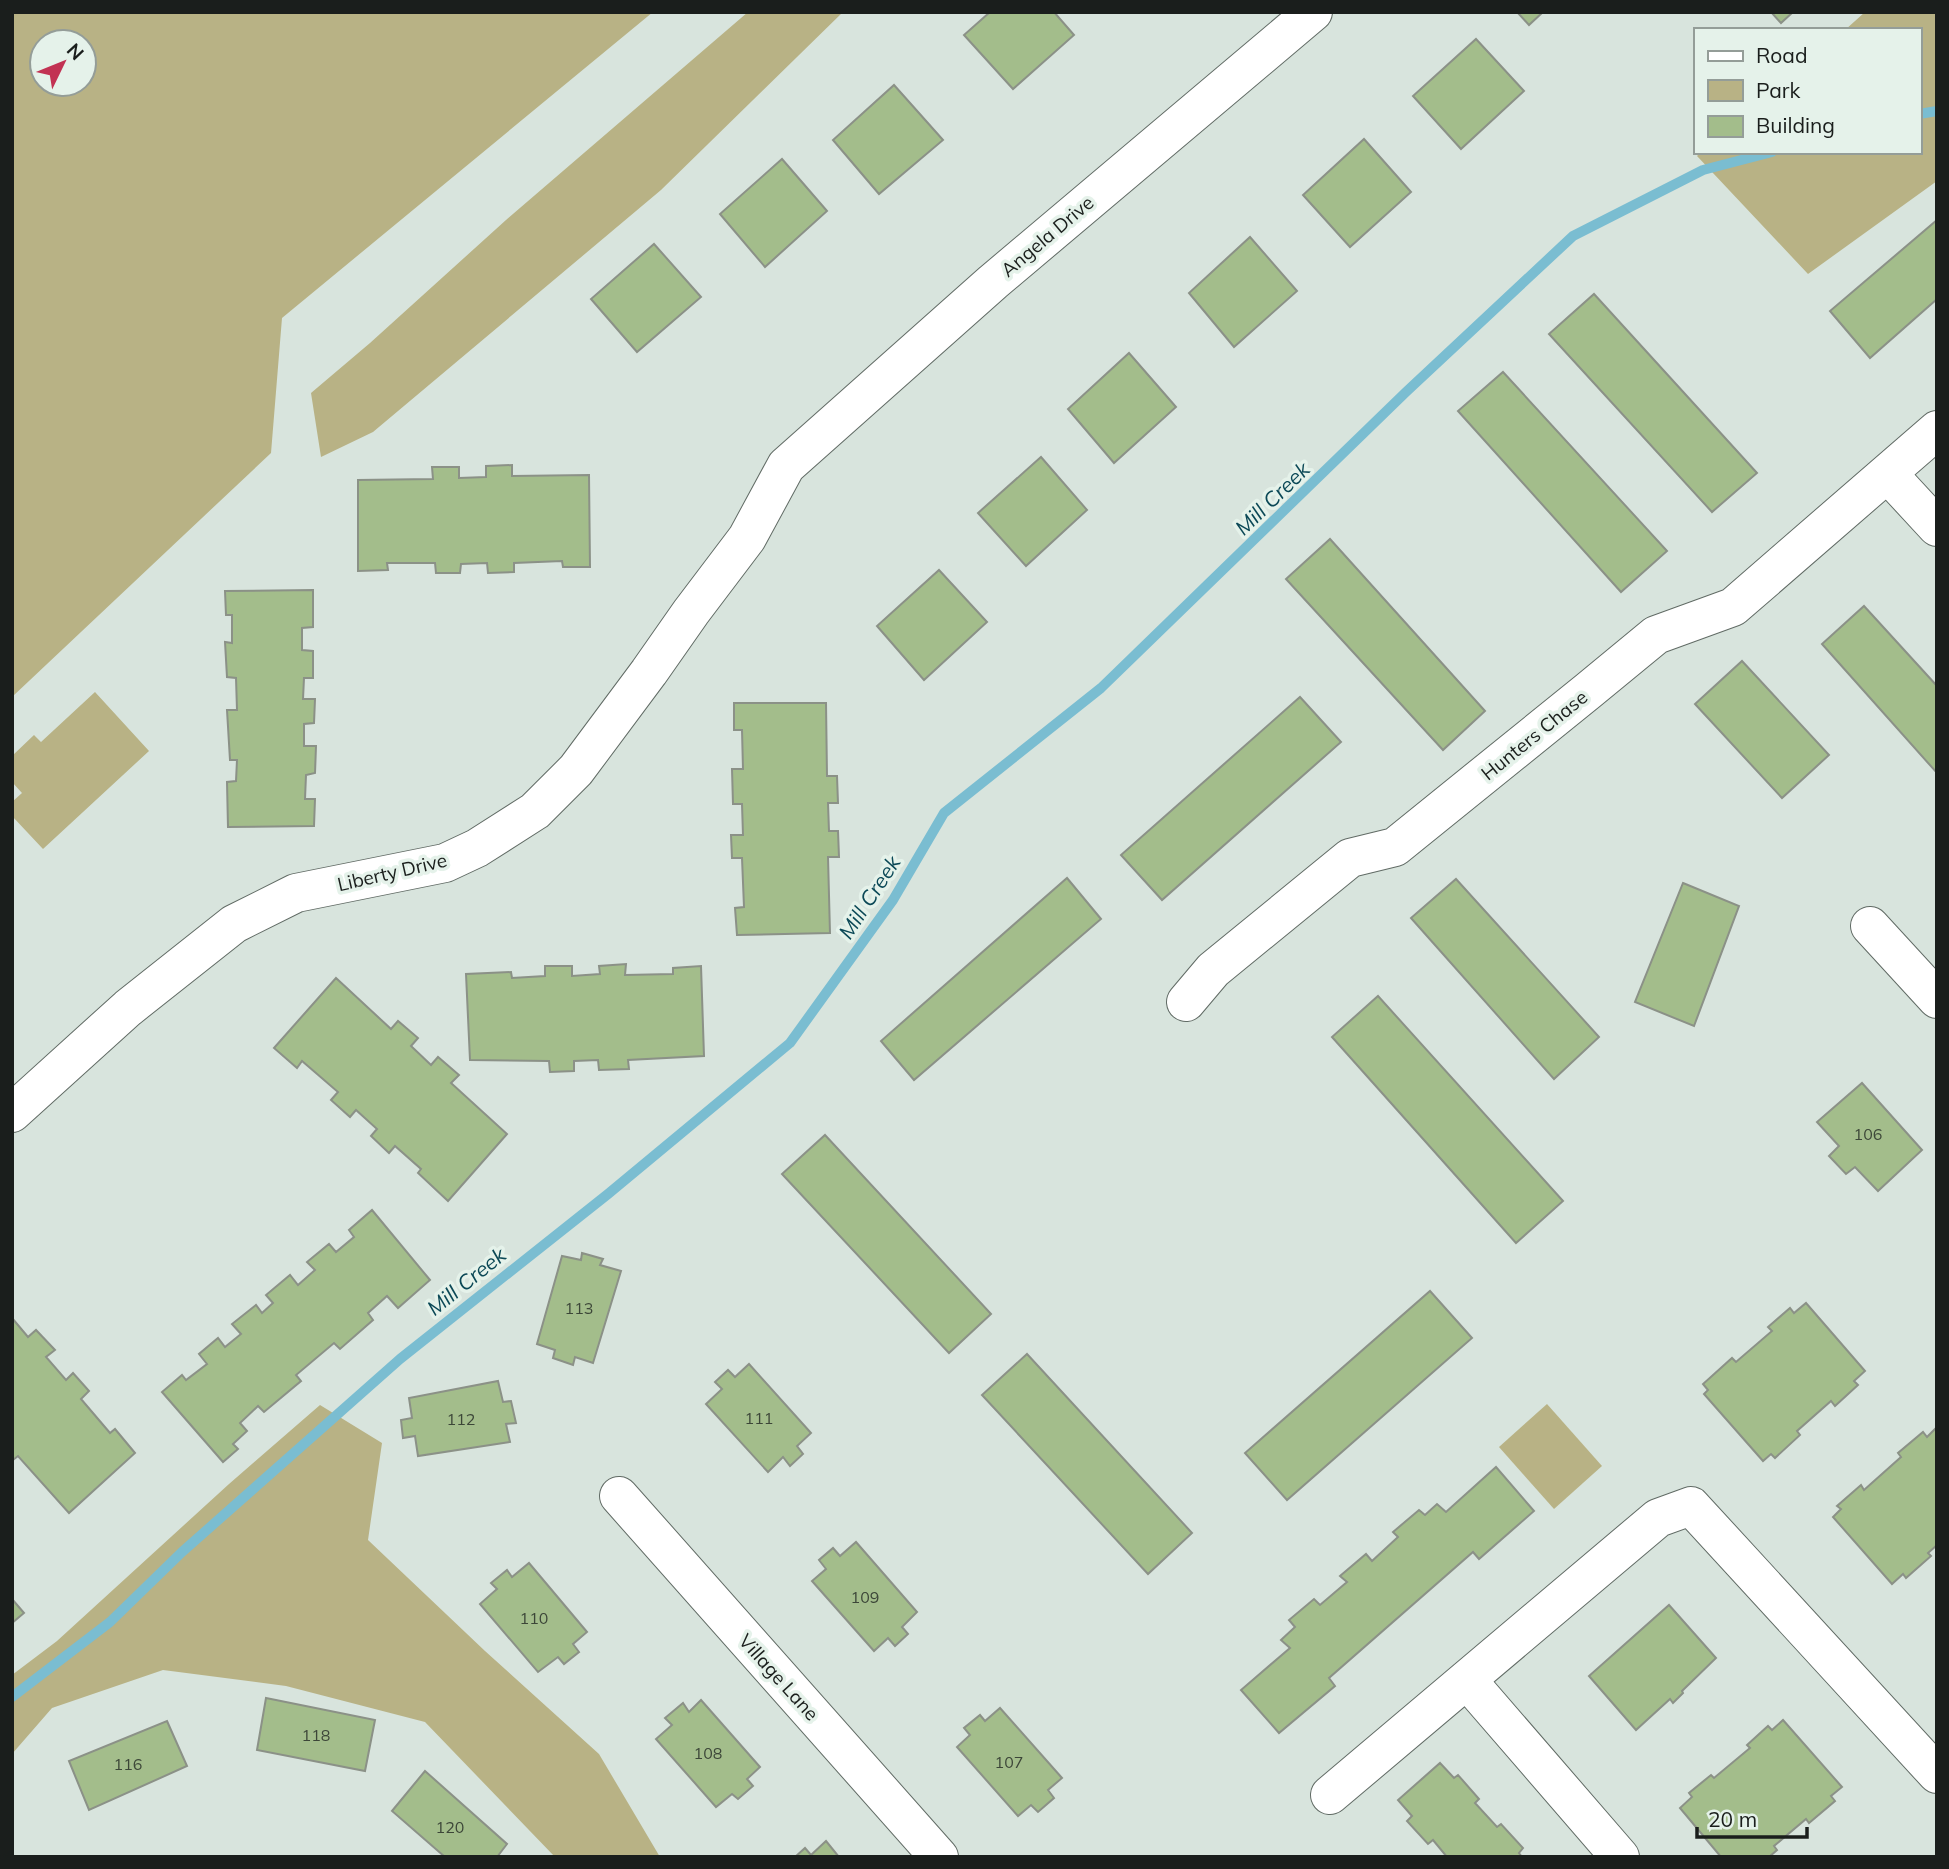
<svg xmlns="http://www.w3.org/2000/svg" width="1949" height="1869" viewBox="0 0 1949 1869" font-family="Mulish,sans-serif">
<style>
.green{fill:#b8b285;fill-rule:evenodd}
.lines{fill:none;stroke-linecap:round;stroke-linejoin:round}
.stream{stroke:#7abdd1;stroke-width:10}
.building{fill:#a3bd8b;stroke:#8b9187;stroke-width:2}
.minor-casing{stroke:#616b65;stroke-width:40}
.minor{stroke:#fff;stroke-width:38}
.labels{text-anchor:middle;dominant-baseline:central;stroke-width:7;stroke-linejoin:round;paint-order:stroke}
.number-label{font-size:16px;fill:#3c4638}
.street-label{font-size:19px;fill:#1a1e1c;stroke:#e5f2ea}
.water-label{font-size:21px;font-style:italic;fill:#0b4856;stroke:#e5f2ea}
</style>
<rect width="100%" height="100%" fill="#d8e4dd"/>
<g class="green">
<path d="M12,12H653L282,318L271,453L12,697ZM84,42V84H42V42Z"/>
<polygon points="748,12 843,12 661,190 373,432 321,457 311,393 370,343 506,220"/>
<polygon points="1865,12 1937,12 1937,181 1808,274 1697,156 1701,152 1919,152 1919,30 1845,30"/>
<polygon points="95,692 149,751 43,849 12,816 12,802 22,793 12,782 12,756 34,735 41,742"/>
<polygon points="1547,1404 1602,1466 1554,1509 1499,1447"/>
<polygon points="320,1405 382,1443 368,1540 485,1651 599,1754 660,1857 555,1857 425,1722 286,1686 163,1670 52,1708 12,1754 12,1675 57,1641 229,1484"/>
</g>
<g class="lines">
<g class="stream">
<polyline points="1919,114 1937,111"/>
<polyline points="12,1697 110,1622 182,1552 400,1359 608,1194 790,1043 893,900 944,813 1101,688 1406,392 1573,236 1703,170 1772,152"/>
</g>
</g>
<g class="building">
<polygon points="990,12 1054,12 1074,35 1013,89 964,35"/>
<polygon points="1517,12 1543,12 1529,25"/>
<polygon points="1771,12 1793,12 1781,23"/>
<polygon points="1476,39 1524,91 1461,149 1413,96"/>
<polygon points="894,85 943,140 879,194 833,140"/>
<polygon points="1364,139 1411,192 1350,247 1303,195"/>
<polygon points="782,159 827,211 765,267 720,214"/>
<polygon points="1937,220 1937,299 1870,358 1830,311"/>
<polygon points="1250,237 1297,291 1234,347 1189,293"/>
<polygon points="654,244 701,297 637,352 591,299"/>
<polygon points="1594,294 1757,473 1712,512 1549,334"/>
<polygon points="1129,353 1176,407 1114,463 1068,409"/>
<polygon points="1503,372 1667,551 1621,592 1458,411"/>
<polygon points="1041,457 1087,510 1026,566 978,513"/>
<polygon points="512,465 512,476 589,475 590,567 563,567 562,561 514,563 514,572 488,573 487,563 461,564 460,573 436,573 435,563 387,563 388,570 358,571 358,480 433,479 432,467 459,467 459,478 486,477 486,466"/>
<polygon points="1330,539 1485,711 1443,750 1286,579"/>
<polygon points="939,570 987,622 924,680 877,626"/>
<polygon points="313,590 313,627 302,628 302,650 313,651 313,678 304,678 303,699 315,699 314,723 304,724 304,746 316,746 315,773 306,775 305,799 315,799 314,826 228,827 227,782 236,781 237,760 230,760 227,710 237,710 236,678 227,677 225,642 232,643 232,615 226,615 225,591"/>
<polygon points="1864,606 1937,686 1937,773 1822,644"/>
<polygon points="1742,661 1829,755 1782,798 1695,704"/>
<polygon points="1300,697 1341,742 1162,900 1121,855"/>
<polygon points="734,703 826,703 827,776 837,776 838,803 828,803 829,831 838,831 839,857 828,857 830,933 737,935 735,908 744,907 742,858 732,858 731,835 743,835 742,804 733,804 732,769 743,769 742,730 734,730"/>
<polygon points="1067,878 1101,919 914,1080 881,1041"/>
<polygon points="1456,879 1599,1037 1554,1079 1411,918"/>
<polygon points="1683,883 1739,906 1694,1026 1635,1002"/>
<polygon points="626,964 625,975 673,974 673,968 701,966 704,1056 628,1060 629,1069 599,1070 598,1060 574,1061 574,1071 550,1072 549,1061 470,1060 466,974 511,972 512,978 545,976 545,966 572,966 572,976 600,974 599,966"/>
<polygon points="336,978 391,1029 398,1021 418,1038 411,1046 431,1065 438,1057 459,1075 451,1083 507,1134 448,1201 418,1173 421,1169 395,1146 389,1153 371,1136 377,1129 356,1110 350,1117 331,1100 338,1092 302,1061 297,1068 274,1048"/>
<polygon points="1378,996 1563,1201 1516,1243 1332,1037"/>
<polygon points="1862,1083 1922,1150 1878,1191 1855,1167 1846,1174 1829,1156 1839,1146 1817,1122"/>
<polygon points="825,1135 991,1314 949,1353 782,1174"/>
<polygon points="372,1210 430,1280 398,1308 387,1296 368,1313 373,1320 340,1349 334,1343 296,1375 301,1381 264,1412 258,1406 240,1423 247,1431 233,1444 238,1449 223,1462 162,1392 182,1375 186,1380 207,1364 199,1354 218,1338 225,1347 241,1334 232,1324 256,1305 262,1313 273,1303 266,1295 290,1275 298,1285 315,1270 307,1262 329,1244 336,1252 354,1237 349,1230"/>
<polygon points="582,1253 603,1259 600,1265 621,1271 593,1363 575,1357 573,1365 553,1358 555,1350 537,1344 562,1256 581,1260"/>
<polygon points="1430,1291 1472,1338 1287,1500 1245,1453"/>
<polygon points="1806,1303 1865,1371 1854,1381 1858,1385 1835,1406 1831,1401 1797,1431 1800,1435 1775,1458 1771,1454 1763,1461 1704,1394 1708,1390 1703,1384 1732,1358 1736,1362 1772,1331 1768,1327 1790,1308 1794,1313"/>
<polygon points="12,1318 28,1337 36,1330 55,1350 46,1357 66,1380 73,1373 89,1391 81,1399 110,1433 115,1429 135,1453 69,1513 18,1456 13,1460 12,1459"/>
<polygon points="1027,1354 1192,1533 1148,1574 982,1395"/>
<polygon points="749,1364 811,1433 797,1446 803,1454 790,1466 783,1457 768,1472 706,1404 722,1389 715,1382 728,1370 735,1377"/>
<polygon points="498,1381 503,1402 511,1401 516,1423 506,1424 510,1442 418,1456 415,1436 403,1438 401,1420 412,1418 409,1398"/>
<polygon points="1937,1427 1937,1545 1928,1553 1931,1556 1906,1578 1903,1574 1892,1584 1833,1517 1841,1509 1837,1506 1861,1485 1864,1490 1901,1457 1898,1453 1923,1432 1927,1437"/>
<polygon points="1496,1467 1534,1511 1479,1559 1473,1552 1329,1678 1335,1686 1279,1733 1241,1690 1290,1648 1281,1640 1295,1627 1289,1620 1314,1599 1320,1605 1347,1582 1340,1576 1366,1554 1372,1561 1398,1537 1393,1532 1419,1510 1425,1515 1437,1504 1446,1512"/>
<polygon points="856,1542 917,1612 902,1627 908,1634 895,1646 888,1638 874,1651 812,1581 826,1569 819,1560 833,1548 840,1556"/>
<polygon points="529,1563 587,1632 573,1644 579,1652 564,1664 558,1657 538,1672 480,1604 497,1589 491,1583 507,1570 512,1577"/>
<polygon points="12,1599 24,1613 12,1623"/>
<polygon points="1669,1605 1716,1658 1682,1691 1683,1693 1673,1703 1670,1699 1636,1730 1589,1676"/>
<polygon points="266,1698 375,1720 365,1771 257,1750"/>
<polygon points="701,1700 760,1767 747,1779 753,1786 738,1799 732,1794 716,1807 656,1739 672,1725 665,1718 683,1703 689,1712"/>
<polygon points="1000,1708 1062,1778 1048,1790 1054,1798 1038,1812 1031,1805 1018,1816 957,1747 970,1735 964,1728 980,1715 985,1721"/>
<polygon points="1783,1720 1842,1787 1831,1796 1835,1801 1809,1823 1806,1819 1774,1846 1777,1850 1769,1857 1721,1857 1680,1808 1692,1797 1689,1793 1711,1775 1714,1778 1750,1748 1747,1745 1768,1726 1772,1730"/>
<polygon points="167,1721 187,1766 89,1810 69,1761"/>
<polygon points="1440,1763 1454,1778 1458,1775 1479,1799 1475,1803 1497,1827 1501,1824 1523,1848 1519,1853 1522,1857 1447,1857 1433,1840 1428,1844 1407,1821 1412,1816 1398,1800"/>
<polygon points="425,1771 507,1844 497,1857 445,1857 392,1811"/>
<polygon points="826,1841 839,1857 795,1857 805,1848 811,1855"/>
</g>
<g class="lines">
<g class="minor-casing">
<g id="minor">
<polyline points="1888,474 1937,527"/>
<polyline points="1870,926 1937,999"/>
<polyline points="1186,1002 1213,970 1350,858 1395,847 1588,691 1656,635 1733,607 1937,430"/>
<polyline points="12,1113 128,1008 234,924 296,893 445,863 477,848 535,811 576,770 649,672 691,612 747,538 786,466 993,282 1313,12"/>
<polyline points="619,1496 939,1857"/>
<polyline points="1467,1680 1620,1857"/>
<polyline points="1330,1795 1658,1518 1691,1506 1937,1774"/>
</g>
</g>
<use href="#minor" class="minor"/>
</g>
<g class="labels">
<g class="number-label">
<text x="1868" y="1134">106</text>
<text x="579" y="1308">113</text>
<text x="759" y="1418">111</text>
<text x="461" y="1419">112</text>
<text x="865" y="1597">109</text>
<text x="534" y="1618">110</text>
<text x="316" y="1735">118</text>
<text x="708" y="1753">108</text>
<text x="1009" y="1762">107</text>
<text x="128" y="1764">116</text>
<text x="450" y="1827">120</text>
</g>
<g class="street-label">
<text transform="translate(1047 236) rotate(-40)">Angela Drive</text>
<text transform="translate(1534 735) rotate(-39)">Hunters Chase</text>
<text transform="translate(392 872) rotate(-13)">Liberty Drive</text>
<text transform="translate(779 1677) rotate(48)">Village Lane</text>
</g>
<g class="water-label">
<text transform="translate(1272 498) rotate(-44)">Mill Creek</text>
<text transform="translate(869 897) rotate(-57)">Mill Creek</text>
<text transform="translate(466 1281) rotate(-39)">Mill Creek</text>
</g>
</g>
<rect width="1949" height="1869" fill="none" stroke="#1a1e1c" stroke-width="28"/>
<rect x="1694" y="28" width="228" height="126" fill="#e5f2ea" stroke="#949d98" stroke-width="2"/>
<rect x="1708" y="51" width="35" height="10" fill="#ffffff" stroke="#949d98" stroke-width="2"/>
<text x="1756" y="63" font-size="21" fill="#1a1e1c">Road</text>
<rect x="1708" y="80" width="35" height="21" fill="#b8b285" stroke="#949d98" stroke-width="2"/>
<text x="1756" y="98" font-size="21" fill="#1a1e1c">Park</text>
<rect x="1708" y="116" width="35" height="21" fill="#a3bd8b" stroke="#949d98" stroke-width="2"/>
<text x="1756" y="133" font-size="21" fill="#1a1e1c">Building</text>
<g transform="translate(63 63) rotate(47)"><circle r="33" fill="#e5f2ea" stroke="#949d98" stroke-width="2"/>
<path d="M0-5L12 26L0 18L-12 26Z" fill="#c23253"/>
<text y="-10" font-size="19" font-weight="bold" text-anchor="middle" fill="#1a1e1c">N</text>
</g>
<path d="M1697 1827v10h110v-10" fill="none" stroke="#1a1e1c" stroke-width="3.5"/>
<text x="1708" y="1827" font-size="21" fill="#1a1e1c" stroke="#e5f2ea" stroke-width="5" paint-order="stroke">20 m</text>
</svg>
